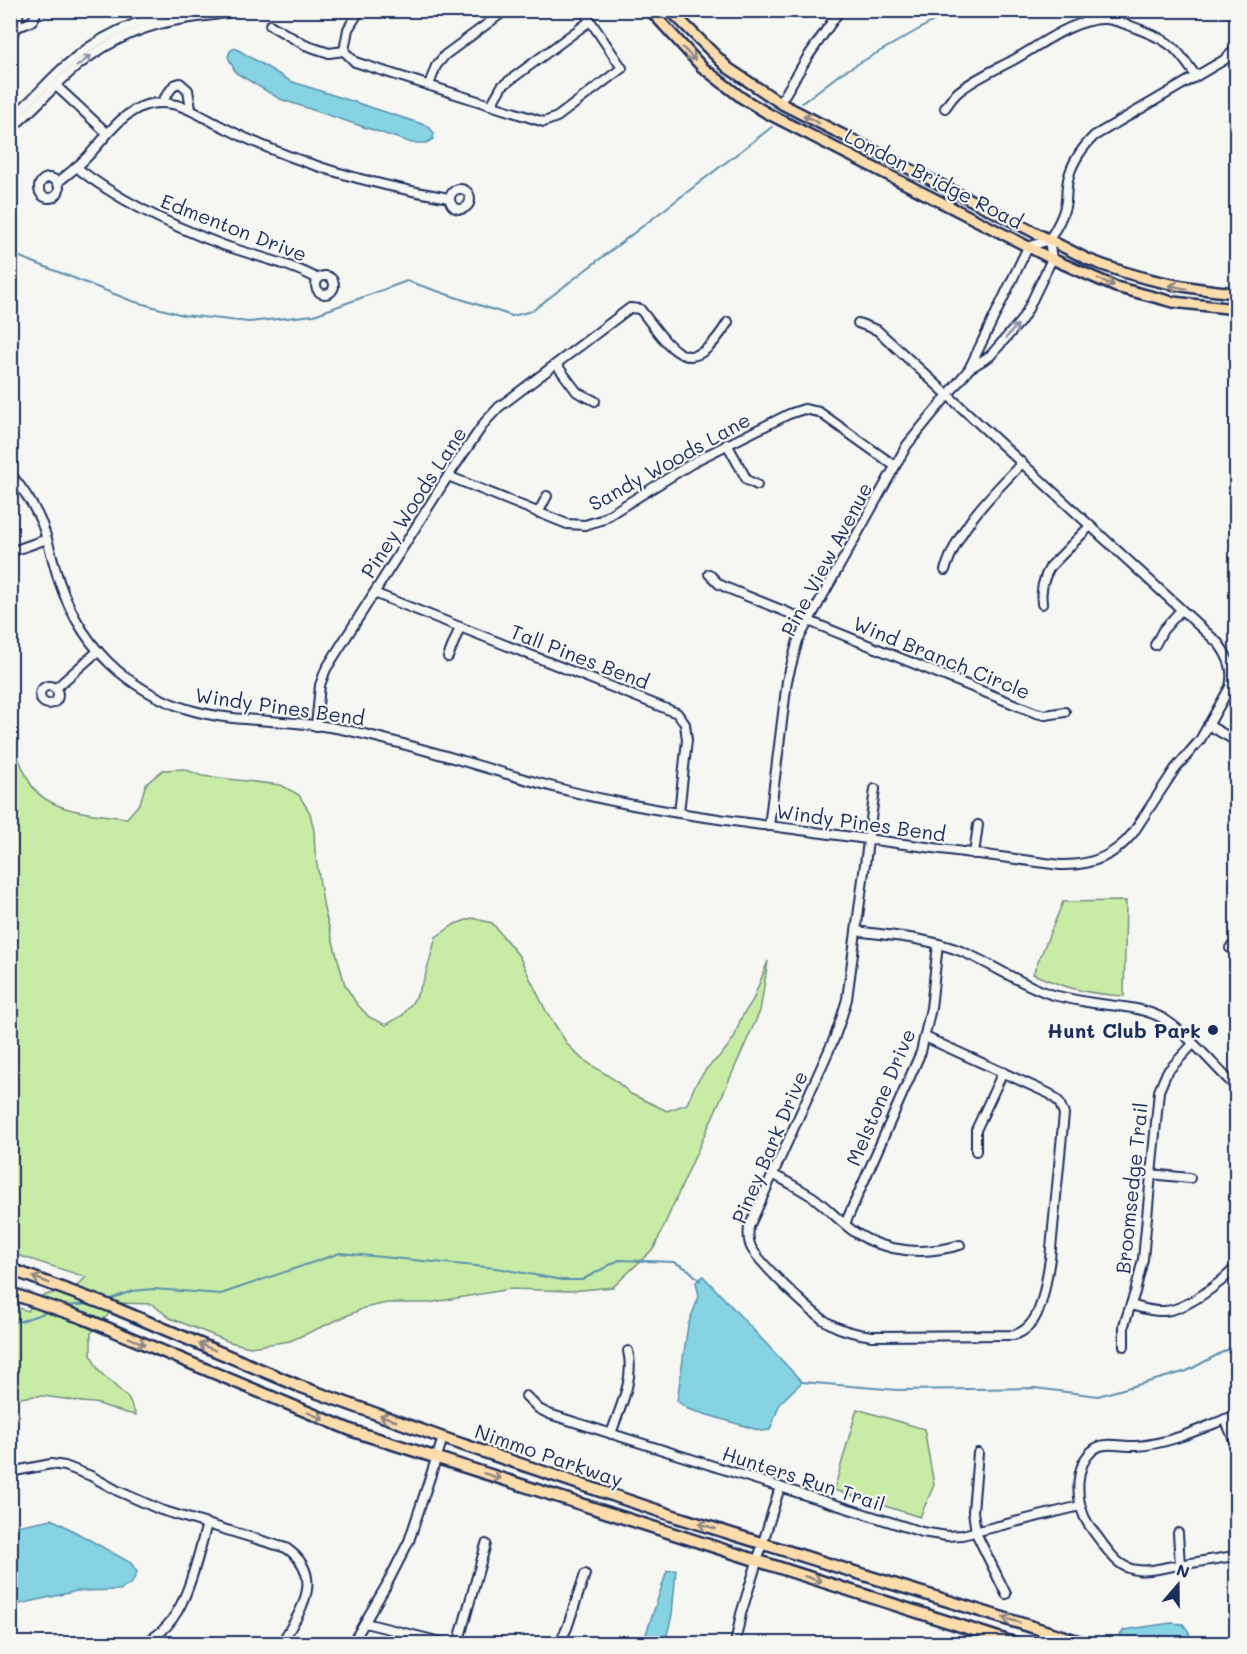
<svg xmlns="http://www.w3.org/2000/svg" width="1247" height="1654" viewBox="0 0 1247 1654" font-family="Mali,sans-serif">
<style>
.green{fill:#c8eca6;stroke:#728e82;stroke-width:1.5}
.water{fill:#85d3e3;stroke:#5b91ae;stroke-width:1.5}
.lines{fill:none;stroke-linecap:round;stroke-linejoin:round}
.stream{stroke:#5b91ae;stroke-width:2}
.minor-casing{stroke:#1b2f5e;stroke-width:12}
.major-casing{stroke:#1b2f5e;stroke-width:14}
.highway-casing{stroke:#1b2f5e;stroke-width:15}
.minor{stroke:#f6f6f2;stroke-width:8}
.major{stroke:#fddcac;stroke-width:9}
.highway{stroke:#fddcac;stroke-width:10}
.oneway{stroke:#8c8685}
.oneway2{stroke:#8892a8}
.poi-dot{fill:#1b2f5e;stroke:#f6f6f2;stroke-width:2}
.labels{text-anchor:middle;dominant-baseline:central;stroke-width:4.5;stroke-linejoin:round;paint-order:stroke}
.street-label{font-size:20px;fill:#1b2f5e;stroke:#f6f6f2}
.poi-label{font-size:20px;font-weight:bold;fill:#1b2f5e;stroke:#f6f6f2;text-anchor:end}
</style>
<rect width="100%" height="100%" fill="#f6f6f2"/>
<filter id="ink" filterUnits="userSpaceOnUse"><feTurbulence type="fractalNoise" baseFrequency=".0167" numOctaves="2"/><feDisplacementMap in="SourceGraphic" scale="12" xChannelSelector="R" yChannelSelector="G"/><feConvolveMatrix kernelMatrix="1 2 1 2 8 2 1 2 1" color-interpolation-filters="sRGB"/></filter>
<g filter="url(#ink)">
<g class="green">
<path d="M11,750L16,752C21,763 25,776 32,786C50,813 97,814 127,818L140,803L146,784L163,770L184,769L202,776L281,785L299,795L310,813L314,831L315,852L324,909L345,985L356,1003L369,1017L386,1025L403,1015L416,997L425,977L436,937L455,924L472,918L492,923L519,956L546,1011L568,1045L582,1059L615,1080L631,1094L667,1111L687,1104L695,1085L707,1068L722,1054L734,1038L741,1018L753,1000L768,961L760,1011L654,1248L613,1287L571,1291L510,1289L428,1303H387L364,1308L290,1341L250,1347L230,1342L170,1318L152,1304L119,1303L91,1333V1355L99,1371L128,1398L136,1415C122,1413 112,1408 99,1404C92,1402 84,1403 76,1401C47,1396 40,1393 11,1400V1306L28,1311L39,1297L77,1286L86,1277L11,1253Z"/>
<path d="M1126,901L1124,996C1088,994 1065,988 1033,974L1063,902Z"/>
<polygon points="857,1409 924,1429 934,1485 920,1517 834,1490"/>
</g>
<g class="water">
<polygon points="235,48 290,81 428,126 434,133 433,139 426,143 412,143 280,99 236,73 228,57 230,51"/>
<polygon points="703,1276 802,1382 780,1403 770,1430 761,1431 688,1409 677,1401 688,1325 699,1296 696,1282"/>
<polygon points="52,1519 131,1563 137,1572 132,1583 120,1590 77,1591 11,1606 11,1527"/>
<polygon points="676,1570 672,1615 665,1643 643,1643 667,1571"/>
<path d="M1171,1623L1183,1624L1189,1632L1191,1643C1174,1644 1128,1649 1119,1635L1124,1630Z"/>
</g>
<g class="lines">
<g class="stream">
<polyline points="802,103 840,74 953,10"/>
<polyline points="786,116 788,114"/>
<polyline points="10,253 132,301 183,315 249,322 314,315 407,281 512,316 532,311 772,127"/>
<polyline points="108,1300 132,1291 154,1289 221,1294 340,1253 496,1268 562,1280 582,1280 619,1260 674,1262 689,1270 700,1281"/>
<polyline points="64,1306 91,1304"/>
<polyline points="10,1322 21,1321 50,1311"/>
<polyline points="802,1382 898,1390 1035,1388 1098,1396 1187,1371 1236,1345"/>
</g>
<g class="minor-casing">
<g id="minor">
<polyline points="389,10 391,10"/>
<polyline points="270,25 305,45 329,53 344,51"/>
<path d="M16,27C26,24 36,23 36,10"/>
<polyline points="10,39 17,26 19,10"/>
<polyline points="344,51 355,62 544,122 557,117 622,68 583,10"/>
<polyline points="344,51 348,29 360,10"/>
<polyline points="53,83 107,133"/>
<polyline points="429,85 436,66 445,55 506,10"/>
<polyline points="161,103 174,85 180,83 188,90 191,109"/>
<polyline points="780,103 807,58 840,10"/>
<polyline points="491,105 502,86 590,21"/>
<path d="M945,108C948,104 952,98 956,94C969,81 999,68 1015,59C1040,45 1077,17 1106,19C1118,20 1130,26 1141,30C1172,42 1177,49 1196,76"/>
<path d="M10,119C30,103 45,84 64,67C98,36 140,18 185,10"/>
<path d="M10,129C36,109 55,83 81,63C111,40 147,24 185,19C203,16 222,15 240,10"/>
<path d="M76,167C119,201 172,226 223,245C254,256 289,263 318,279"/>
<circle cx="49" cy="188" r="10"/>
<path d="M57,183C68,174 79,166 88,156C106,137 121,113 146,105C175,97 195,113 219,125C292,163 368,184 449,198"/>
<circle cx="460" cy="199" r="10"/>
<path d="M1049,240C1055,230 1061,221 1064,210C1067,202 1066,194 1067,186C1069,167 1081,149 1094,136L1224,60L1236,49"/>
<circle cx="325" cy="285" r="9"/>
<polyline points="556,364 577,392 595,401"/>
<polyline points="970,368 990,356 1020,322 1027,311 1052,259 1049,240"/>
<polyline points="727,444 747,480 757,485"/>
<path d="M10,473C23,489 34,505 42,524C49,543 53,562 59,581C71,616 90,647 118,671C194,734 259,712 346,730C436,749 523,783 613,801C680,815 748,823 815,832C897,843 978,854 1060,865C1090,866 1114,857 1133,833L1175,769L1200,740L1230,687C1234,670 1229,658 1219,644L877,330L858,323"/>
<polyline points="448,476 567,524 585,525 601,520 699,459 789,414 804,409 819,412 895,466"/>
<polyline points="538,513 547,496"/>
<polyline points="10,552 47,539"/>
<path d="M945,570C960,524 990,497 1022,463"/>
<polyline points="709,574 719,584 727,588 1036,713 1045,715 1065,712"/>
<polyline points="374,593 677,713 685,724 687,740 679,813"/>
<path d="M1042,604C1040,590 1043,579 1050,567L1090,526"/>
<polyline points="1155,645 1163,630 1181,610"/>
<polyline points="448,657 460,627"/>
<circle cx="49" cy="695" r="9"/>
<polyline points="56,688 98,651"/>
<polyline points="1208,725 1236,741"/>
<path d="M316,726L320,685L326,669L448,476L485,422L499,407L630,308L640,309C672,350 690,384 728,322"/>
<path d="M875,789L847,999L841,1019L834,1039L749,1227C748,1235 748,1242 752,1249C764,1267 809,1311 827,1322C841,1331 856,1334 872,1336L1014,1335C1043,1327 1045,1285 1050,1259L1064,1114L1059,1102L1050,1094L925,1037"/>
<polyline points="769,826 787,681 798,640 907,445 969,369 1028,247 1049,240"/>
<polyline points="974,854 978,825"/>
<path d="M856,931C892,936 929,938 963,952C994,965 1021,985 1053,995C1066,998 1080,1001 1093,1003C1118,1007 1141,1006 1164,1019C1188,1034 1215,1067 1236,1087"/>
<polyline points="1230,948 1236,943"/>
<polyline points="976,1151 976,1130 1003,1072"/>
<path d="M772,1174C786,1181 800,1189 813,1197C828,1208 841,1223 856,1233C887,1253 926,1255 960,1245"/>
<polyline points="1150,1174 1190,1178"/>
<polyline points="845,1224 921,1052 931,1008 938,944"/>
<path d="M1131,1305C1141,1308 1153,1312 1164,1311C1186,1310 1221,1283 1236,1267"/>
<polyline points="1124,1346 1124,1325 1135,1292 1143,1259 1159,1091 1167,1072 1193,1044"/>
<polyline points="526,1396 539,1409 549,1414 922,1532 947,1536 962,1535 1080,1506"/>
<path d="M1236,1415C1204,1427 1171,1444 1136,1446C1122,1447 1103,1440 1092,1451C1075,1466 1076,1497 1084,1516C1088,1526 1096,1534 1102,1543C1111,1555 1120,1568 1137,1570C1147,1572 1158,1569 1168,1567C1191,1563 1214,1559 1236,1556"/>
<polyline points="1225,1419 1236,1445"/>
<path d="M611,1434C620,1407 635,1379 628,1351"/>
<polyline points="978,1453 973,1511 976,1533 1006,1594"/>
<path d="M10,1472L51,1464L65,1466L91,1476L118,1491L161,1510L286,1548C327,1576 300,1612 281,1644"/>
<polyline points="1178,1533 1180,1565"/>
<polyline points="365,1623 449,1644"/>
<path d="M139,1644C185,1631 195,1564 207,1524"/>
<polyline points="352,1644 386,1586 409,1541 443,1438"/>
<polyline points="458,1644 486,1544"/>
<polyline points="559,1644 567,1628 585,1574"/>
<polyline points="735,1644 741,1614 780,1487"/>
</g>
</g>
<g class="major-casing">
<g id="major">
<polyline points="650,10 702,67 742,98 767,113 1052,259 1116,287 1173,302 1236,309"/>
<path d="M670,10L728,68L782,104L1087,259C1137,279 1182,288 1236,293"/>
</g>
</g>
<g class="highway-casing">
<g id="highway">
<polyline points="10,1269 110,1306 299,1386 443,1438 677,1517 1087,1644"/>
<polyline points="10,1293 83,1318 353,1431 1017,1644"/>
</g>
</g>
<use href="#minor" class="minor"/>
<use href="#major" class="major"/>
<use href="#highway" class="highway"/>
</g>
<defs><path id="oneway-shaft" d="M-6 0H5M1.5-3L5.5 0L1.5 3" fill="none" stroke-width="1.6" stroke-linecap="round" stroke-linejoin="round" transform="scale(1.5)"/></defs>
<g class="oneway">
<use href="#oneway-shaft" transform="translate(689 54) rotate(46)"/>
<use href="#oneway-shaft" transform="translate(811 119) rotate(-153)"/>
<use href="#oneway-shaft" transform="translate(1106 282) rotate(23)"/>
<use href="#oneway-shaft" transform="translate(1178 287) rotate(-169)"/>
<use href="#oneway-shaft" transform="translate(41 1280) rotate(-159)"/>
<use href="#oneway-shaft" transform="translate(137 1341) rotate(23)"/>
<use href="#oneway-shaft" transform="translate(207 1347) rotate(-157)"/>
<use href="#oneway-shaft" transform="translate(316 1416) rotate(23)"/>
<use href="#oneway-shaft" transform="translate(388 1418) rotate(-160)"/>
<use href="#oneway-shaft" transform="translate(492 1476) rotate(18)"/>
<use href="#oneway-shaft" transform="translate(707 1526) rotate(-163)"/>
<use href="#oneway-shaft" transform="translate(813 1579) rotate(18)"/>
<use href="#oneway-shaft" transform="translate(1011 1620) rotate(-163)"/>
</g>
<g class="oneway2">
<use href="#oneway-shaft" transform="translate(84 61) rotate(-37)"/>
<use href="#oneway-shaft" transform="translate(1012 331) rotate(-48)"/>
</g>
</g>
<circle class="poi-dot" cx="1213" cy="1030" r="6"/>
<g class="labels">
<g class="street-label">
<text transform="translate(934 178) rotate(27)">London Bridge Road</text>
<text transform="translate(234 227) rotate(21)">Edmenton Drive</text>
<text transform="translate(669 461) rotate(-29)">Sandy Woods Lane</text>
<text transform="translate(413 502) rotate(-57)">Piney Woods Lane</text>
<text transform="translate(826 559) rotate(-62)">Pine View Avenue</text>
<text transform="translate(580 656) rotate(21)">Tall Pines Bend</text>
<text transform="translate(942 657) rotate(22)">Wind Branch Circle</text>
<text transform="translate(280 706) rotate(8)">Windy Pines Bend</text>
<text transform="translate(861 822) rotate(8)">Windy Pines Bend</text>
<text transform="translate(880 1097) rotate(-67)">Melstone Drive</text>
<text transform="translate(769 1147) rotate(-67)">Piney Bark Drive</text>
<text transform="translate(1131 1188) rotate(-84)">Broomsedge Trail</text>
<text transform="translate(549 1455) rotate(19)">Nimmo Parkway</text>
<text transform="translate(804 1478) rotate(18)">Hunters Run Trail</text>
</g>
<g class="poi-label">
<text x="1201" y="1030">Hunt Club Park</text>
</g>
</g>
<rect width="1247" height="1654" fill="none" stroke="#f6f6f2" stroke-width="36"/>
<rect x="18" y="18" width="1211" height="1618" fill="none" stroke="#1b2f5e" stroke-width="2" filter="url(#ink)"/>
<g transform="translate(1178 1585) rotate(20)" stroke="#f6f6f2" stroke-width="4.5" paint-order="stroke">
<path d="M0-4.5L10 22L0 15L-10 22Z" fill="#1b2f5e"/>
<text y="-9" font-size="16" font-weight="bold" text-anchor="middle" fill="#1b2f5e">N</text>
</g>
</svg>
